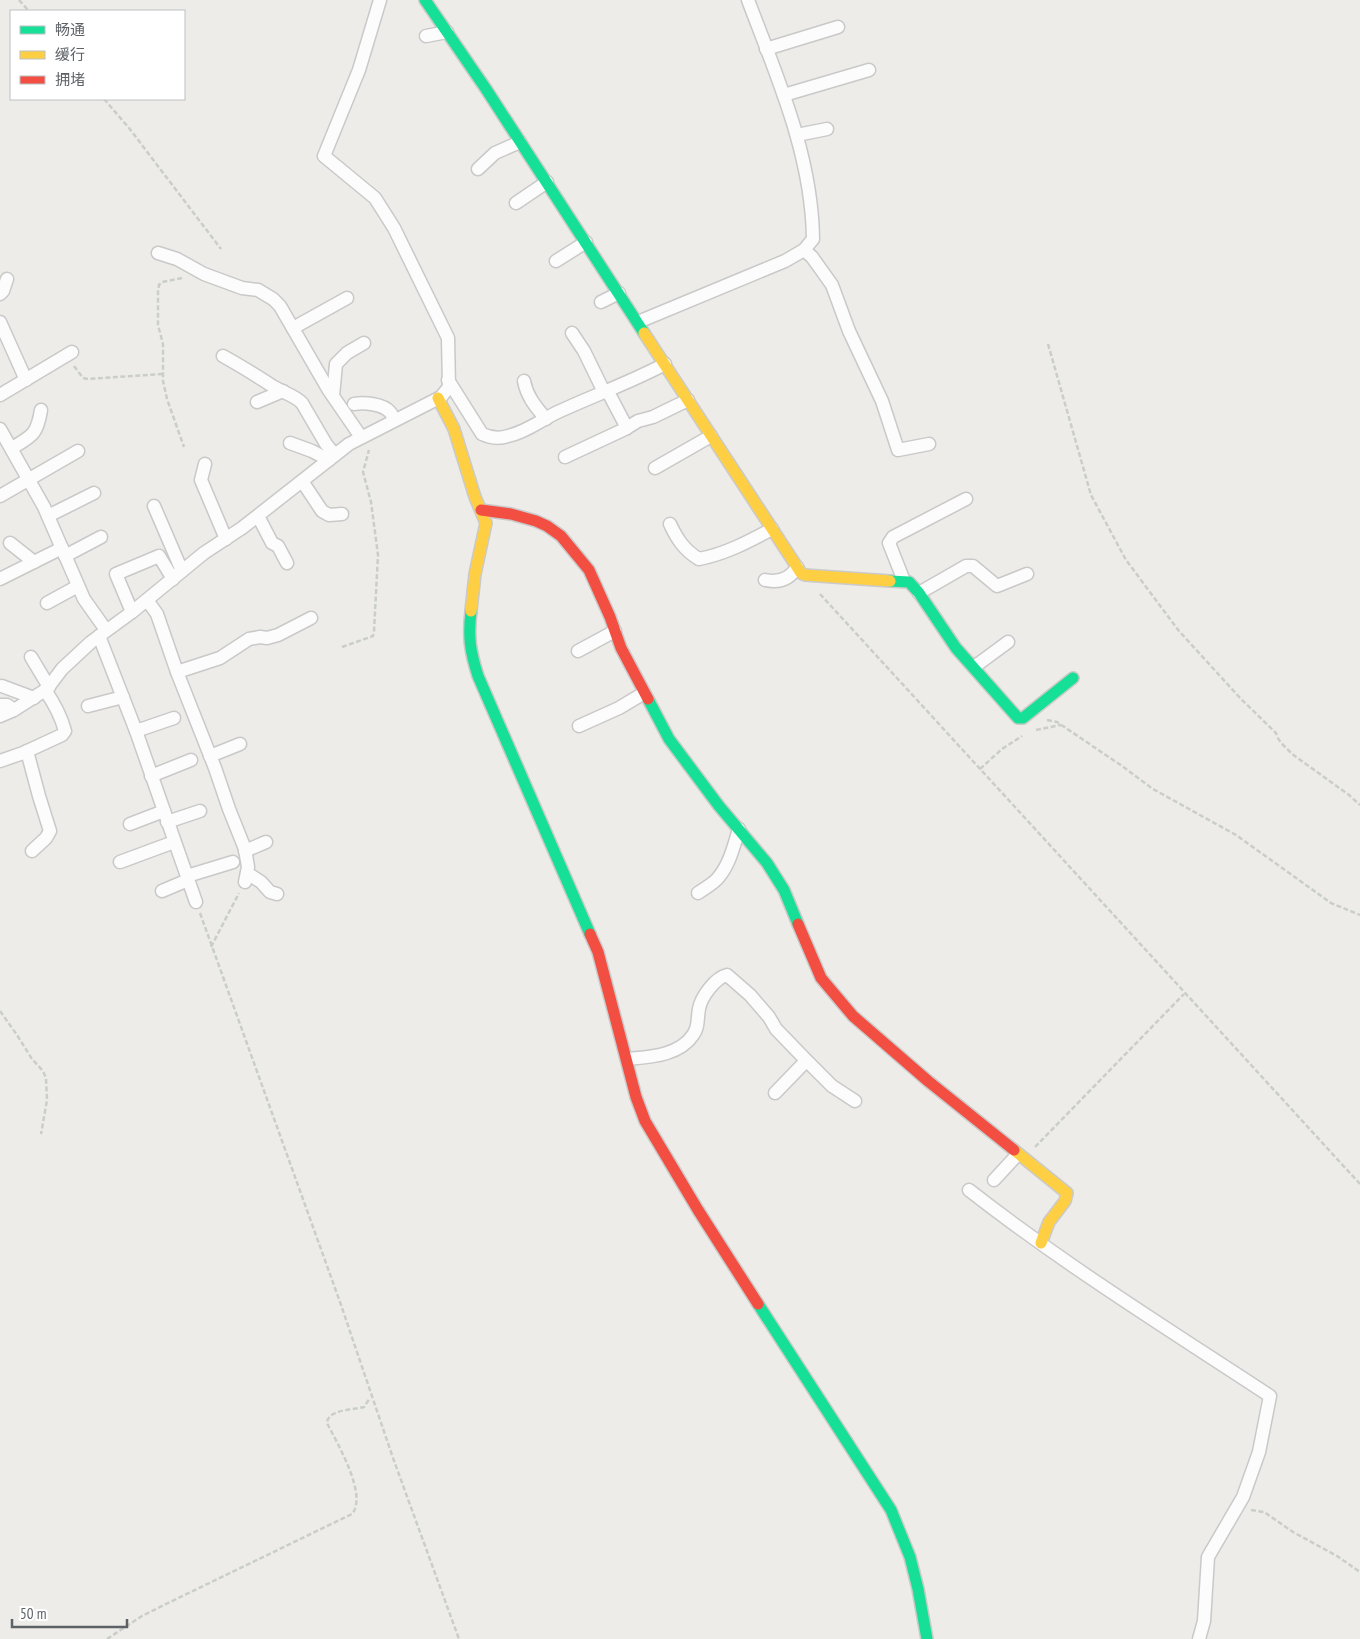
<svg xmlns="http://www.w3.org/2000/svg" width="1360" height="1639" viewBox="0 0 1360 1639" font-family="'PT Sans Narrow','Noto Sans SC',sans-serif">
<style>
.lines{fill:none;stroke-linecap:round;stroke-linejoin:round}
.street-casing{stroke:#c9c9c9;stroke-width:15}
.fast-casing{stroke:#cacaca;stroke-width:14}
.slow-casing{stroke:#cacaca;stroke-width:14}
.jam-casing{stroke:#cacaca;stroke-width:14}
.path{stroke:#cacecb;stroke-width:2.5;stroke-dasharray:5 2.5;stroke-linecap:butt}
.street{stroke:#fcfcfc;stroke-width:12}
.fast{stroke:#16e098;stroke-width:11}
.slow{stroke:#ffcf43;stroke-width:11}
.jam{stroke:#f24e42;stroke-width:11}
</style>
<rect width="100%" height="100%" fill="#eeece8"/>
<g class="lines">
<g class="street-casing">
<g id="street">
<polyline points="426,36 447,32"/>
<polyline points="766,49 838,27"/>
<polyline points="784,95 869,70"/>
<polyline points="797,135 827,129"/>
<polyline points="478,169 495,153 520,142"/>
<polyline points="516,203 547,182"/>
<polyline points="804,250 812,257 832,285 849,331 882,401 898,450 929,444"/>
<polyline points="158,253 177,259 204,274 242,288 258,290 273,299 280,306 328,389 361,437"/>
<polyline points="556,261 586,242"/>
<polyline points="0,294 3,291 7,279"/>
<polyline points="601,302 619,293"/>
<polyline points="0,322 26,380"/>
<path d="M638,322L785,261L804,250L813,239C812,155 777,77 748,0"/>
<polyline points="293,328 347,298"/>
<polyline points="572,333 584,351 604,392"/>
<path d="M223,356C241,366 257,376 274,387C284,393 294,395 302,403L326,444L335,455"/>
<path d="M448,380L482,434C491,438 499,439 508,436C527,432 542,419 560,411C595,395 631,382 665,364"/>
<path d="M524,381C527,397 536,407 546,419"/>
<polyline points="607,390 627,428"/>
<polyline points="0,395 72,352"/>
<polyline points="333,396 336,364 347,353 364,343"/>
<polyline points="257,402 283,391"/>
<path d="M354,404C364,402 383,404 390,412C392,414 393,417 394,420"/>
<polyline points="0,429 44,507 84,599 106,630"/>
<polyline points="290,443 312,451 329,460"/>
<path d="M12,448C32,436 37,435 41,410"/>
<polyline points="565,457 625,429 638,421 653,417 688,400"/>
<polyline points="205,464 201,480 226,539"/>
<polyline points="655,468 711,436"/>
<polyline points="302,481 322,511 329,515 342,514"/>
<polyline points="0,496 78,451"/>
<polyline points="154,506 182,571"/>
<polyline points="48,516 94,493"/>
<polyline points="258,516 272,543 278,546 287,563"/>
<path d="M670,524C677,539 684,550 699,559C725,554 748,542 772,529"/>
<polyline points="10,543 34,562"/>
<polyline points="65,556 101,537"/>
<polyline points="0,579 62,548"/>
<path d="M765,580C779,583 790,579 797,567"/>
<polyline points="904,581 889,543 893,537 966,499"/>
<polyline points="919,593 966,566 973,566 997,586 1027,574"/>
<polyline points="147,600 157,614 177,672 215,768 229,809 245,849 248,867 245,882"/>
<polyline points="47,603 78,586"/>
<polyline points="132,612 116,574 159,556 173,579"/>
<polyline points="99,636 136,731 196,902"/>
<polyline points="578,651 615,631"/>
<polyline points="31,657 49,687"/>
<polyline points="974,667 1008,642"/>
<polyline points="177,672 220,658 249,639 260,637 267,638 278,635 311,618"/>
<polyline points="2,686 34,698"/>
<polyline points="0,705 7,705 14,710"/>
<polyline points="88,706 123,697"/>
<polyline points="0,716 14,710 47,689 62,669 91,642 132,612 204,553 242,528 349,444 441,397 449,387 448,338 394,228 375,198 324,156 359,70 380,0"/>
<polyline points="579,726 619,708 644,693"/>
<polyline points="136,731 174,718"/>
<polyline points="27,751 39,796 50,831 46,838 32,851"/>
<polyline points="210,756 240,744"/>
<path d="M0,761L23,753L62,735L65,731C61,716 54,703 45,690"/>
<polyline points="151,776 191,760"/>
<polyline points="167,822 200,811"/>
<polyline points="130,824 164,811"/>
<polyline points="245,851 266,842"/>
<polyline points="120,862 174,842"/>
<polyline points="247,873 261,882 270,892 277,894"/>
<polyline points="187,876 233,862"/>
<polyline points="162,891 188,880"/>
<path d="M698,893C705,888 713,884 718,878C730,864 734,845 739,829"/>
<path d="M627,1059C649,1057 679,1056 693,1035C699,1027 697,1019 699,1009C701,997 715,978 727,975L750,995L769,1017L776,1029L804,1058L832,1086L855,1101"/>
<polyline points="775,1093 806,1061"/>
<polyline points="994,1180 1018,1154"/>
<path d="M969,1190C1065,1265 1168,1329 1270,1396L1259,1452L1243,1497L1208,1557L1204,1621L1199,1639"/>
</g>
</g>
<g class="fast-casing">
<g id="fast">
<polyline points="425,0 486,89 644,333"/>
<polyline points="890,581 909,582 919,593 956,648 1018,718 1023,718 1073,678"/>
<path d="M471,611C468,637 470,651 478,676L590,934"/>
<polyline points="648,699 669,739 719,806 767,863 784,890 798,924"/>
<polyline points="758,1304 891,1510 910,1557 918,1589 927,1639"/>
</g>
</g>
<g class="slow-casing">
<g id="slow">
<polyline points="644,333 801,573 805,575 890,581"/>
<polyline points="438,398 454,429 475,497 486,523 475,574 471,611"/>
<polyline points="1014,1150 1067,1193 1065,1201 1049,1222 1041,1243"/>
</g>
</g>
<g class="jam-casing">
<g id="jam">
<polyline points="481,510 511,514 536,521 547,526 561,536 589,570 610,617 621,648 648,699"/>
<polyline points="798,924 821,978 853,1016 928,1081 1014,1150"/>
<polyline points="590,934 598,952 636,1097 645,1121 698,1210 758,1304"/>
</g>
</g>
<g class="path">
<polyline points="19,0 29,11"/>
<polyline points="104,99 129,128 221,249"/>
<polyline points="182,278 162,282 159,285 158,292 158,325 163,344 163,381 167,399 184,447"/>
<path d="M1048,344L1091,495L1126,560L1179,631L1241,699L1276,733C1278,742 1287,748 1292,754L1349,795L1360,805"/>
<polyline points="74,366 83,378 88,379 163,374"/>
<polyline points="820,594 1360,1184"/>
<polyline points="342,647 373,636 374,631 378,555 371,502 363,472 369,450"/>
<polyline points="1047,720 1057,722 1122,766 1153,789 1236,835 1331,903 1360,915"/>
<polyline points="1036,730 1061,725"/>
<polyline points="980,769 1002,749 1022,736"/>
<polyline points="200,913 340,1302 393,1458 459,1639"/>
<polyline points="211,947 239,893"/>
<polyline points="0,1011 17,1035 32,1059 43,1071 46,1078 47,1100 41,1134"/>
<polyline points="1035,1147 1184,994"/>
<polyline points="1251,1510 1264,1512 1293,1532 1337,1556 1360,1572"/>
<path d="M107,1639L142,1616L166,1604L352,1514C368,1495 337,1443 327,1423C328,1409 353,1410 364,1407L370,1398"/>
</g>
<use href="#street" class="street"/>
<use href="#fast" class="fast"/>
<use href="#slow" class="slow"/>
<use href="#jam" class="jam"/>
</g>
<rect x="10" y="10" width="175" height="90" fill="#ffffff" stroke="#bec0c2"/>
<rect x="20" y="26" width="25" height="8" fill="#16e098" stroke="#bec0c2"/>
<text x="55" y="35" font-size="15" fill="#5d6267">畅通</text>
<rect x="20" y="51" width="25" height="8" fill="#ffcf43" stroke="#bec0c2"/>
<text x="55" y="60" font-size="15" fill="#5d6267">缓行</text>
<rect x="20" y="76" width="25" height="8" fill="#f24e42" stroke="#bec0c2"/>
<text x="55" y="85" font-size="15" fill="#5d6267">拥堵</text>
<path d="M12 1619v8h115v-8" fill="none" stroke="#5d6267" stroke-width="2.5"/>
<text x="20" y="1619" font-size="15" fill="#5d6267" stroke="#ffffff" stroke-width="4" paint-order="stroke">50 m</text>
</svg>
